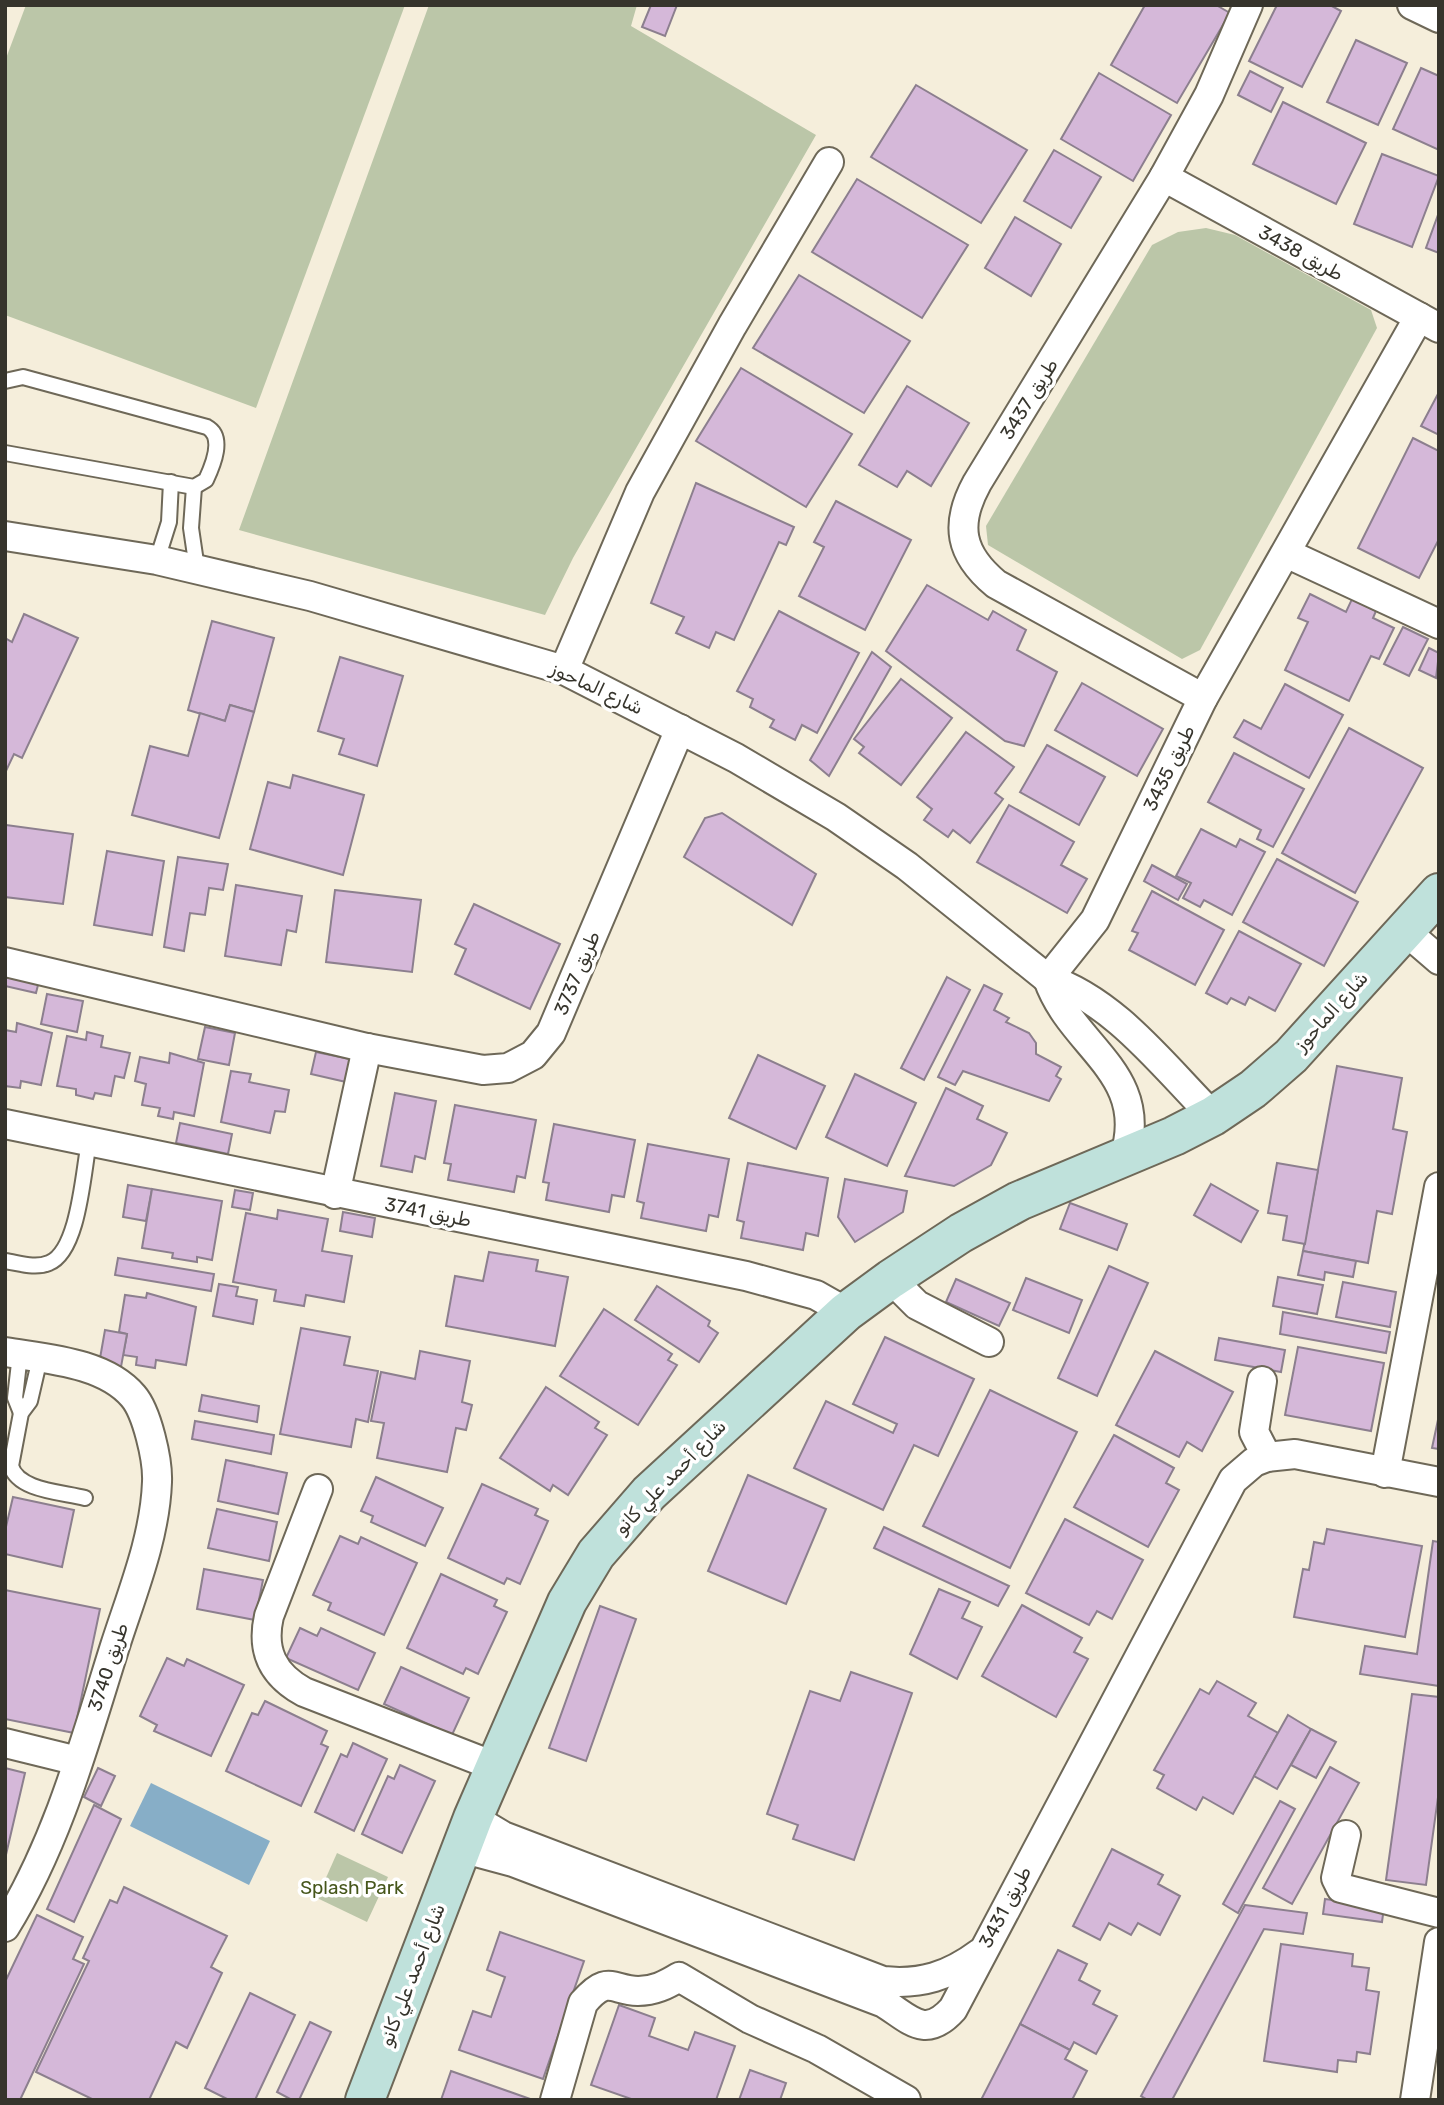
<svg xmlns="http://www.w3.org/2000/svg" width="1444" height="2105" viewBox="0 0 1444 2105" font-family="Rubik,Vazirmatn,sans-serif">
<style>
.green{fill:#bbc6a8}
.water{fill:#87aec7}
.building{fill:#d5b8d9;stroke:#8c7f8e;stroke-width:2}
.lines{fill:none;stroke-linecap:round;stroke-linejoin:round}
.lane-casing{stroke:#6e6858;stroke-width:18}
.street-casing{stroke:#6e6858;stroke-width:32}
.secondary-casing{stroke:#6e6858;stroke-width:42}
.lane{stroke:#fff;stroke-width:14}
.street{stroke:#fff;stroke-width:28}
.secondary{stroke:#bfe1db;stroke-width:38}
.labels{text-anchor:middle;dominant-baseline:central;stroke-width:7;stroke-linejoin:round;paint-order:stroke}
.street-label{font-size:19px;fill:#36342c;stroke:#fff}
.park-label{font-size:19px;fill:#46561b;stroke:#fff}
</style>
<rect width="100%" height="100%" fill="#f5eedb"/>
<g class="green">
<polygon points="26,5 405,5 256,408 5,315 5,61"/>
<polygon points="429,5 637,5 631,26 816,135 573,558 545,615 239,530"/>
<polygon points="1206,228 1235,235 1371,310 1377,328 1200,650 1182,659 988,545 986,526 1152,245 1178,232"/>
<polygon points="337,1853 388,1877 367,1922 317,1898"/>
</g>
<polygon class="water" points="151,1783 270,1841 249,1885 130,1826"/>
<g class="building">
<polygon points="651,5 677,5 665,36 642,27"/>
<polygon points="1145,5 1216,5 1230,13 1177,103 1111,65"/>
<polygon points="1277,5 1330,5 1341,11 1302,87 1249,61"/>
<polygon points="1356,40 1407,63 1378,125 1327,102"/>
<polygon points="1421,68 1439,76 1439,150 1393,129"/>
<polygon points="1250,71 1283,88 1271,112 1238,95"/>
<polygon points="1099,73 1171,115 1133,181 1061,139"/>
<polygon points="916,85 1027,150 981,223 871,157"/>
<polygon points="1283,102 1366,143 1336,204 1253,164"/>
<polygon points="1054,150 1101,177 1071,228 1024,201"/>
<polygon points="1382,154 1439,176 1412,247 1354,224"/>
<polygon points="857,179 968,245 922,318 812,252"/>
<polygon points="1439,212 1439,253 1426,248"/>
<polygon points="1015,217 1061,244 1031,296 985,268"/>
<polygon points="799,275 910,341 864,413 753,348"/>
<polygon points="741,368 852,434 806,507 696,441"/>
<polygon points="907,386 969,423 931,486 907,471 897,487 859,465"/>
<polygon points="1439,392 1439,435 1421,426"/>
<polygon points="1413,438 1439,451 1439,539 1419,578 1358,548"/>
<polygon points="696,483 794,527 786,545 779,542 734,640 716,632 709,648 676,633 684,617 651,603"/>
<polygon points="836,501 911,540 865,630 799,596 824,547 814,542"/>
<polygon points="927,585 988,620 993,611 1026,630 1017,650 1057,672 1024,746 1005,741 886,651"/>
<polygon points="1310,594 1346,612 1352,599 1376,611 1373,618 1394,628 1379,659 1371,656 1349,701 1285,670 1308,622 1298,618"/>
<polygon points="779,611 859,653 817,733 802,725 795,740 770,727 774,720 750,707 753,699 737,691"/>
<polygon points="24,614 78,638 22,758 14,754 5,773 5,638 12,642"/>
<polygon points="212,621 274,638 254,712 230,705 225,721 188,710"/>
<polygon points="1403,627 1428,639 1409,676 1384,664"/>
<polygon points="1429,648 1439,653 1436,678 1419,670"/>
<polygon points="872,652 891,667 829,776 810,760"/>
<polygon points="340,657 403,676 377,766 339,754 344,739 318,731"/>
<polygon points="901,679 952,718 901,785 859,753 864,747 854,739"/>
<polygon points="1082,683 1163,729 1137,776 1055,730"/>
<polygon points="1285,684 1343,715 1309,778 1234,737 1244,720 1261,729"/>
<polygon points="230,705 254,712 219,838 132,815 150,746 188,756 200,713 225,721"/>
<polygon points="1349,728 1423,768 1355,893 1282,853"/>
<polygon points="966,732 1014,767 995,793 1003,799 970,843 953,830 948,837 924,820 932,809 917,797"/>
<polygon points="1047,745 1105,777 1079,825 1020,792"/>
<polygon points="1234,753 1304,789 1273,847 1257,839 1261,830 1208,802"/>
<polygon points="293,775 364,795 343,875 250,849 268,782 290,788"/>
<polygon points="1009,805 1074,842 1061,865 1087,879 1067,913 977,862"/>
<polygon points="722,813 816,874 792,925 684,857 705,818"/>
<polygon points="6,825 73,834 63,904 5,897"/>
<polygon points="1201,829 1236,847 1240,839 1265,852 1232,915 1204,900 1200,907 1183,898 1191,883 1176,876"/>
<polygon points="107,851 164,861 152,935 94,925"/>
<polygon points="178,857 228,864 223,890 209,888 205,915 190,913 184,951 164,947"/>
<polygon points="1277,859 1358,902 1324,966 1243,922"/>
<polygon points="1152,865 1187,884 1178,900 1144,881"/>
<polygon points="236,885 302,896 296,932 287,930 281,965 225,956"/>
<polygon points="335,890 421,900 412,972 326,962"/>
<polygon points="1152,891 1224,930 1195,985 1129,950 1138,933 1132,931"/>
<polygon points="474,904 560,944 530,1009 455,974 466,949 455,944"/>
<polygon points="1239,931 1301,964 1275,1011 1249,997 1245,1005 1231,998 1227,1004 1206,993"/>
<polygon points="5,974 39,981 36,993 5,986"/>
<polygon points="947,977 970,990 924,1080 901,1068"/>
<polygon points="984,985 1002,994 994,1010 1009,1018 1006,1022 1029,1033 1036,1043 1036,1054 1061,1067 1056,1076 1061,1079 1049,1101 963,1071 955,1085 938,1077"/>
<polygon points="47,994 83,1001 77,1032 41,1024"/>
<polygon points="17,1023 52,1033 41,1085 21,1081 20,1088 5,1086 5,1030 16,1032"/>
<polygon points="205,1027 235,1033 229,1065 198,1059"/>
<polygon points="87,1032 103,1036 101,1047 130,1053 124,1078 115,1076 111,1096 95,1093 93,1099 76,1095 76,1089 57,1086 67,1036 86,1040"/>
<polygon points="316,1052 350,1059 346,1082 311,1074"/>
<polygon points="170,1053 204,1063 194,1116 174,1112 173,1119 158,1116 160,1108 142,1105 146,1084 135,1081 140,1057 169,1063"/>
<polygon points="758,1055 825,1086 796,1149 729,1118"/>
<polygon points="1337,1066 1402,1078 1393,1129 1407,1132 1392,1214 1377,1211 1368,1263 1303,1251"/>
<polygon points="231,1071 251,1074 249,1082 289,1090 285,1112 275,1111 270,1133 221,1122"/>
<polygon points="855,1074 916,1103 887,1166 826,1137"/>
<polygon points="946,1088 983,1106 977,1119 1007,1133 991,1165 954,1186 905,1176"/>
<polygon points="395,1093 436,1101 425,1159 415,1156 412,1172 381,1166"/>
<polygon points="455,1105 536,1120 525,1178 517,1176 514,1192 448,1180 451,1164 444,1163"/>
<polygon points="180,1123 232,1134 228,1154 176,1143"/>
<polygon points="554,1124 635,1140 624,1197 612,1195 609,1212 546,1200 549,1183 543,1182"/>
<polygon points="648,1144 729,1159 718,1217 709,1215 706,1231 641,1218 644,1203 637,1201"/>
<polygon points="748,1163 828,1178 818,1236 806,1233 803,1250 741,1238 744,1222 737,1220"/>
<polygon points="1277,1163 1318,1170 1305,1244 1283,1240 1287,1216 1268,1213"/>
<polygon points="845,1179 907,1191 903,1212 855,1242 838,1217"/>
<polygon points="1211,1184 1258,1211 1241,1242 1194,1215"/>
<polygon points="128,1185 152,1189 146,1221 123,1217"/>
<polygon points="152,1189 222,1201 212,1260 197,1257 197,1262 172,1258 173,1253 142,1248"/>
<polygon points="235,1190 253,1193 250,1210 232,1207"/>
<polygon points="1070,1203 1127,1224 1117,1250 1060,1229"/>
<polygon points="278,1210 328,1219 322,1251 352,1256 344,1302 306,1295 304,1306 274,1301 276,1290 233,1282 246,1213 277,1219"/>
<polygon points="343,1212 375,1218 372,1237 340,1231"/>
<polygon points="1303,1251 1356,1261 1353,1277 1325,1272 1324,1280 1298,1275"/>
<polygon points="489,1252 538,1260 536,1271 568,1277 555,1346 446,1326 455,1276 483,1281"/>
<polygon points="118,1258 214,1274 211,1291 115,1275"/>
<polygon points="1109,1266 1148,1283 1097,1396 1058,1378"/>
<polygon points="1278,1277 1323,1285 1317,1314 1273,1306"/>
<polygon points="1026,1278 1082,1300 1069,1333 1013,1310"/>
<polygon points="956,1279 1010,1303 999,1326 946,1302"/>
<polygon points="1343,1282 1396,1292 1390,1327 1336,1317"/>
<polygon points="219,1284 238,1287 236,1296 257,1300 253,1324 213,1316"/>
<polygon points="657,1286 710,1321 708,1326 718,1333 699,1362 635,1320"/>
<polygon points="147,1293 196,1307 186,1365 156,1360 155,1368 136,1365 137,1357 123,1355 127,1334 119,1332 125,1295 146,1298"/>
<polygon points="604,1309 672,1354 668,1360 677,1365 638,1425 560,1376"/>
<polygon points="1283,1312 1390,1332 1386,1353 1280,1334"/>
<polygon points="301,1328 350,1337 344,1365 378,1371 368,1422 356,1419 351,1447 280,1434"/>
<polygon points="105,1330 127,1334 121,1367 99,1364"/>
<polygon points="885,1337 974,1379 938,1456 914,1445 883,1510 794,1468 826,1401 893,1433 897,1424 853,1404"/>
<polygon points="1219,1338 1285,1350 1281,1372 1215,1360"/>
<polygon points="1298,1347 1384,1363 1371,1431 1285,1415"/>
<polygon points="420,1351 470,1361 462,1402 472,1405 466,1430 456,1428 447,1472 377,1458 384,1423 371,1421 381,1372 415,1379"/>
<polygon points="1155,1351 1233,1392 1202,1451 1187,1442 1179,1457 1116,1425"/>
<polygon points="546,1387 599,1422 595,1428 607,1435 568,1495 553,1485 550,1491 500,1458"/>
<polygon points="990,1390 1077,1432 1010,1568 923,1526"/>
<polygon points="202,1395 259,1406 257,1422 199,1411"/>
<polygon points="1439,1415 1439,1449 1432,1448"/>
<polygon points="195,1421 274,1435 271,1454 192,1439"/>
<polygon points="1114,1435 1174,1468 1166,1483 1179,1490 1148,1547 1074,1507"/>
<polygon points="226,1460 287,1473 278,1514 218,1501"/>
<polygon points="748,1475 826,1509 786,1604 708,1571"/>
<polygon points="376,1477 443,1508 425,1546 371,1522 373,1516 361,1511"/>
<polygon points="482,1484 538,1509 535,1515 548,1521 520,1584 507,1578 504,1584 448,1558"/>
<polygon points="13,1497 74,1510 62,1567 5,1554 5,1531"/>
<polygon points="217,1509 277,1522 269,1561 208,1548"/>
<polygon points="1065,1519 1143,1560 1112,1619 1097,1611 1089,1625 1026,1593"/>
<polygon points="884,1527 1009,1586 998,1606 874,1548"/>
<polygon points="1327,1529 1422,1546 1405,1637 1294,1617 1303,1569 1309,1570 1314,1542 1324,1544"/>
<polygon points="340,1536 358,1544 361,1537 417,1563 384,1635 328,1610 331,1603 313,1595"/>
<polygon points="1433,1541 1439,1542 1439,1686 1360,1674 1365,1646 1417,1654"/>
<polygon points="204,1569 263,1580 255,1620 197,1609"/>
<polygon points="441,1574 497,1600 494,1606 507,1612 478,1674 466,1668 463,1674 407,1648"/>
<polygon points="939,1589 970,1602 962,1618 982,1627 957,1679 910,1654"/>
<polygon points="5,1590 100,1609 74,1733 5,1719"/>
<polygon points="1022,1605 1082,1638 1074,1652 1088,1659 1056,1717 982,1676"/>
<polygon points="600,1606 636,1619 586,1761 549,1748"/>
<polygon points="300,1628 317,1636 321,1628 375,1653 358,1690 286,1658"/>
<polygon points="167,1658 184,1666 187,1659 244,1685 211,1756 154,1731 157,1725 140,1716"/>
<polygon points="401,1667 469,1698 452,1735 384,1704"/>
<polygon points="851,1672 912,1693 854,1860 793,1839 798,1825 767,1814 810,1691 840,1701"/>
<polygon points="1217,1681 1256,1703 1248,1716 1278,1733 1233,1814 1203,1797 1196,1810 1157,1788 1164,1775 1154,1770 1200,1689 1209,1694"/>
<polygon points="1412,1694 1439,1697 1439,1790 1426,1885 1386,1880"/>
<polygon points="265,1701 327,1731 321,1744 328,1747 301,1806 226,1771 252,1713 258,1715"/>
<polygon points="1288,1715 1311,1729 1277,1789 1254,1776"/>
<polygon points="1311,1729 1336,1742 1316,1778 1291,1765"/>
<polygon points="353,1743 387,1759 354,1831 315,1812 341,1754 347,1757"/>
<polygon points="400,1765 435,1781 402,1853 362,1834 388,1776 394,1779"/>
<polygon points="1330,1767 1359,1783 1292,1904 1263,1888"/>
<polygon points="5,1768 25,1773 5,1859"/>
<polygon points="98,1768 115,1776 101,1806 84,1797"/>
<polygon points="1280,1801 1295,1809 1238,1913 1223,1904"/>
<polygon points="94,1805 121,1819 74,1922 47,1909"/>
<polygon points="1112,1849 1163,1875 1158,1884 1180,1896 1160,1935 1138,1923 1131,1935 1109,1923 1100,1940 1073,1926"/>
<polygon points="124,1887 227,1936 211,1967 222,1973 187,2048 176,2042 149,2100 94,2100 36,2072 89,1961 83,1958 110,1900 117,1903"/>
<polygon points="1325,1899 1384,1907 1382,1922 1323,1914"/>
<polygon points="1245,1905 1307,1913 1303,1934 1264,1929 1172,2100 1148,2100 1141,2096"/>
<polygon points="37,1915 83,1937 73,1959 84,1964 20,2100 5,2100 5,1982"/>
<polygon points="500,1932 584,1961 543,2079 459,2050 473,2011 491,2017 505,1977 487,1970"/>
<polygon points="1281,1944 1353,1954 1352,1966 1369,1968 1366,1990 1379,1992 1370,2054 1357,2052 1356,2062 1338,2060 1337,2072 1264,2061"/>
<polygon points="1058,1950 1087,1964 1079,1980 1100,1991 1093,2004 1117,2016 1096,2054 1074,2042 1070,2050 1020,2024"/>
<polygon points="250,1993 295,2015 255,2100 229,2100 205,2088"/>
<polygon points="619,2005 655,2018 649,2036 688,2050 695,2032 735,2046 716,2100 634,2100 591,2085"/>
<polygon points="310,2022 331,2032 299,2100 292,2100 277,2092"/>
<polygon points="1020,2024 1070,2050 1065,2059 1087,2071 1072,2100 981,2100"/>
<polygon points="750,2070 786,2083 780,2100 739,2100"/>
<polygon points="451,2071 533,2100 441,2100"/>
</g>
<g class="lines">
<g class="lane-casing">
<g id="lane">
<path d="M5,381L23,377L207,427C225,437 213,465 206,480L194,487L5,453"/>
<polyline points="194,487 191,528 197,569"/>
<polyline points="157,560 169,522 171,482"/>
<path d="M5,1261C19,1263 35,1269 49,1263C79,1251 83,1172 89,1142"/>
<polyline points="20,1354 15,1398 21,1413"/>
<path d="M40,1358L30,1401L21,1413L11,1466C18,1491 63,1492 85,1498"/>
</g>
</g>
<g class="street-casing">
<g id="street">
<polyline points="1412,5 1439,18"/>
<polyline points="1164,177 1439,328"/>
<path d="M5,536L157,560L310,596L564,670L736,758L836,817L907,866L1048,979C1115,1001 1164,1067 1213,1116"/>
<polyline points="1286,553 1439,624"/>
<polyline points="564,670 640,492 732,326 829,162"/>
<path d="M1203,698L996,584C960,554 954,525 977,483L1164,177L1209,95L1248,5"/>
<polyline points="1403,929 1439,960"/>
<polyline points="5,962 367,1048 483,1070 508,1068 533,1055 551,1033 680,729"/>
<polyline points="1048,979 1095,920 1203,698 1419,317"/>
<path d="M1048,979C1072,1048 1152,1073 1124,1158"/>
<polyline points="5,1124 746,1276 816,1295 846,1312"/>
<polyline points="335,1194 367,1048"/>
<polyline points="891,1279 917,1305 989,1342"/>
<path d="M5,1352C46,1359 104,1362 133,1396C147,1412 158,1460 157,1482C155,1538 132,1593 115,1646C85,1741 58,1842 5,1927"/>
<polyline points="1262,1381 1254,1432 1267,1457"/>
<polyline points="1385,1473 1439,1187"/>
<path d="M318,1489L269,1616C261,1651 273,1675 304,1692L494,1766"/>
<polyline points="5,1743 78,1761"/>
<path d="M473,1818L503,1836L883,1981C921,1985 949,1976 980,1953"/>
<polyline points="1346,1835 1336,1878 1341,1888 1439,1913"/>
<path d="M461,1848L513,1862L884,2003C910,2019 925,2040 953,2009L1233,1480L1254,1462L1267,1457L1295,1454L1439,1482"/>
<path d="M555,2100L583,2003C608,1974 611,1990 638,1991C654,1991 666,1985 679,1977L750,2019L817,2049L906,2100"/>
<polyline points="1415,2100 1439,1942"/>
</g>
</g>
<g class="secondary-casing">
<polyline id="secondary" points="365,2100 473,1818 567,1602 596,1554 649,1493 846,1312 891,1279 961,1233 1019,1201 1174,1136 1213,1116 1253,1089 1291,1056 1439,893"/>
</g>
<use href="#lane" class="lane"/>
<use href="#street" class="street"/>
<use href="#secondary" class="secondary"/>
</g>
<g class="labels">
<g class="street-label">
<text transform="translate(1301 253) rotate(29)">طريق 3438</text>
<text transform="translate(1029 399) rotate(-58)">طريق 3437</text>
<text transform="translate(597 688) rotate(25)">شارع الماحوز</text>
<text transform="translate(1169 768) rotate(-64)">طريق 3435</text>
<text transform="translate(577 973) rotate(-67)">طريق 3737</text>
<text transform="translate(1331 1011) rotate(-48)">شارع الماحوز</text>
<text transform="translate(428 1212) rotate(11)">طريق 3741</text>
<text transform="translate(670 1477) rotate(-46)">شارع أحمد علي كانو</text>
<text transform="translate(108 1667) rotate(-72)">طريق 3740</text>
<text transform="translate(1005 1907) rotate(-62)">طريق 3431</text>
<text transform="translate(412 1975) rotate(-69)">شارع أحمد علي كانو</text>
</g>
<g class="park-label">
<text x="352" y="1887">Splash Park</text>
</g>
</g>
<rect width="1444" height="2105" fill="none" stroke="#36342c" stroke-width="14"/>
</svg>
